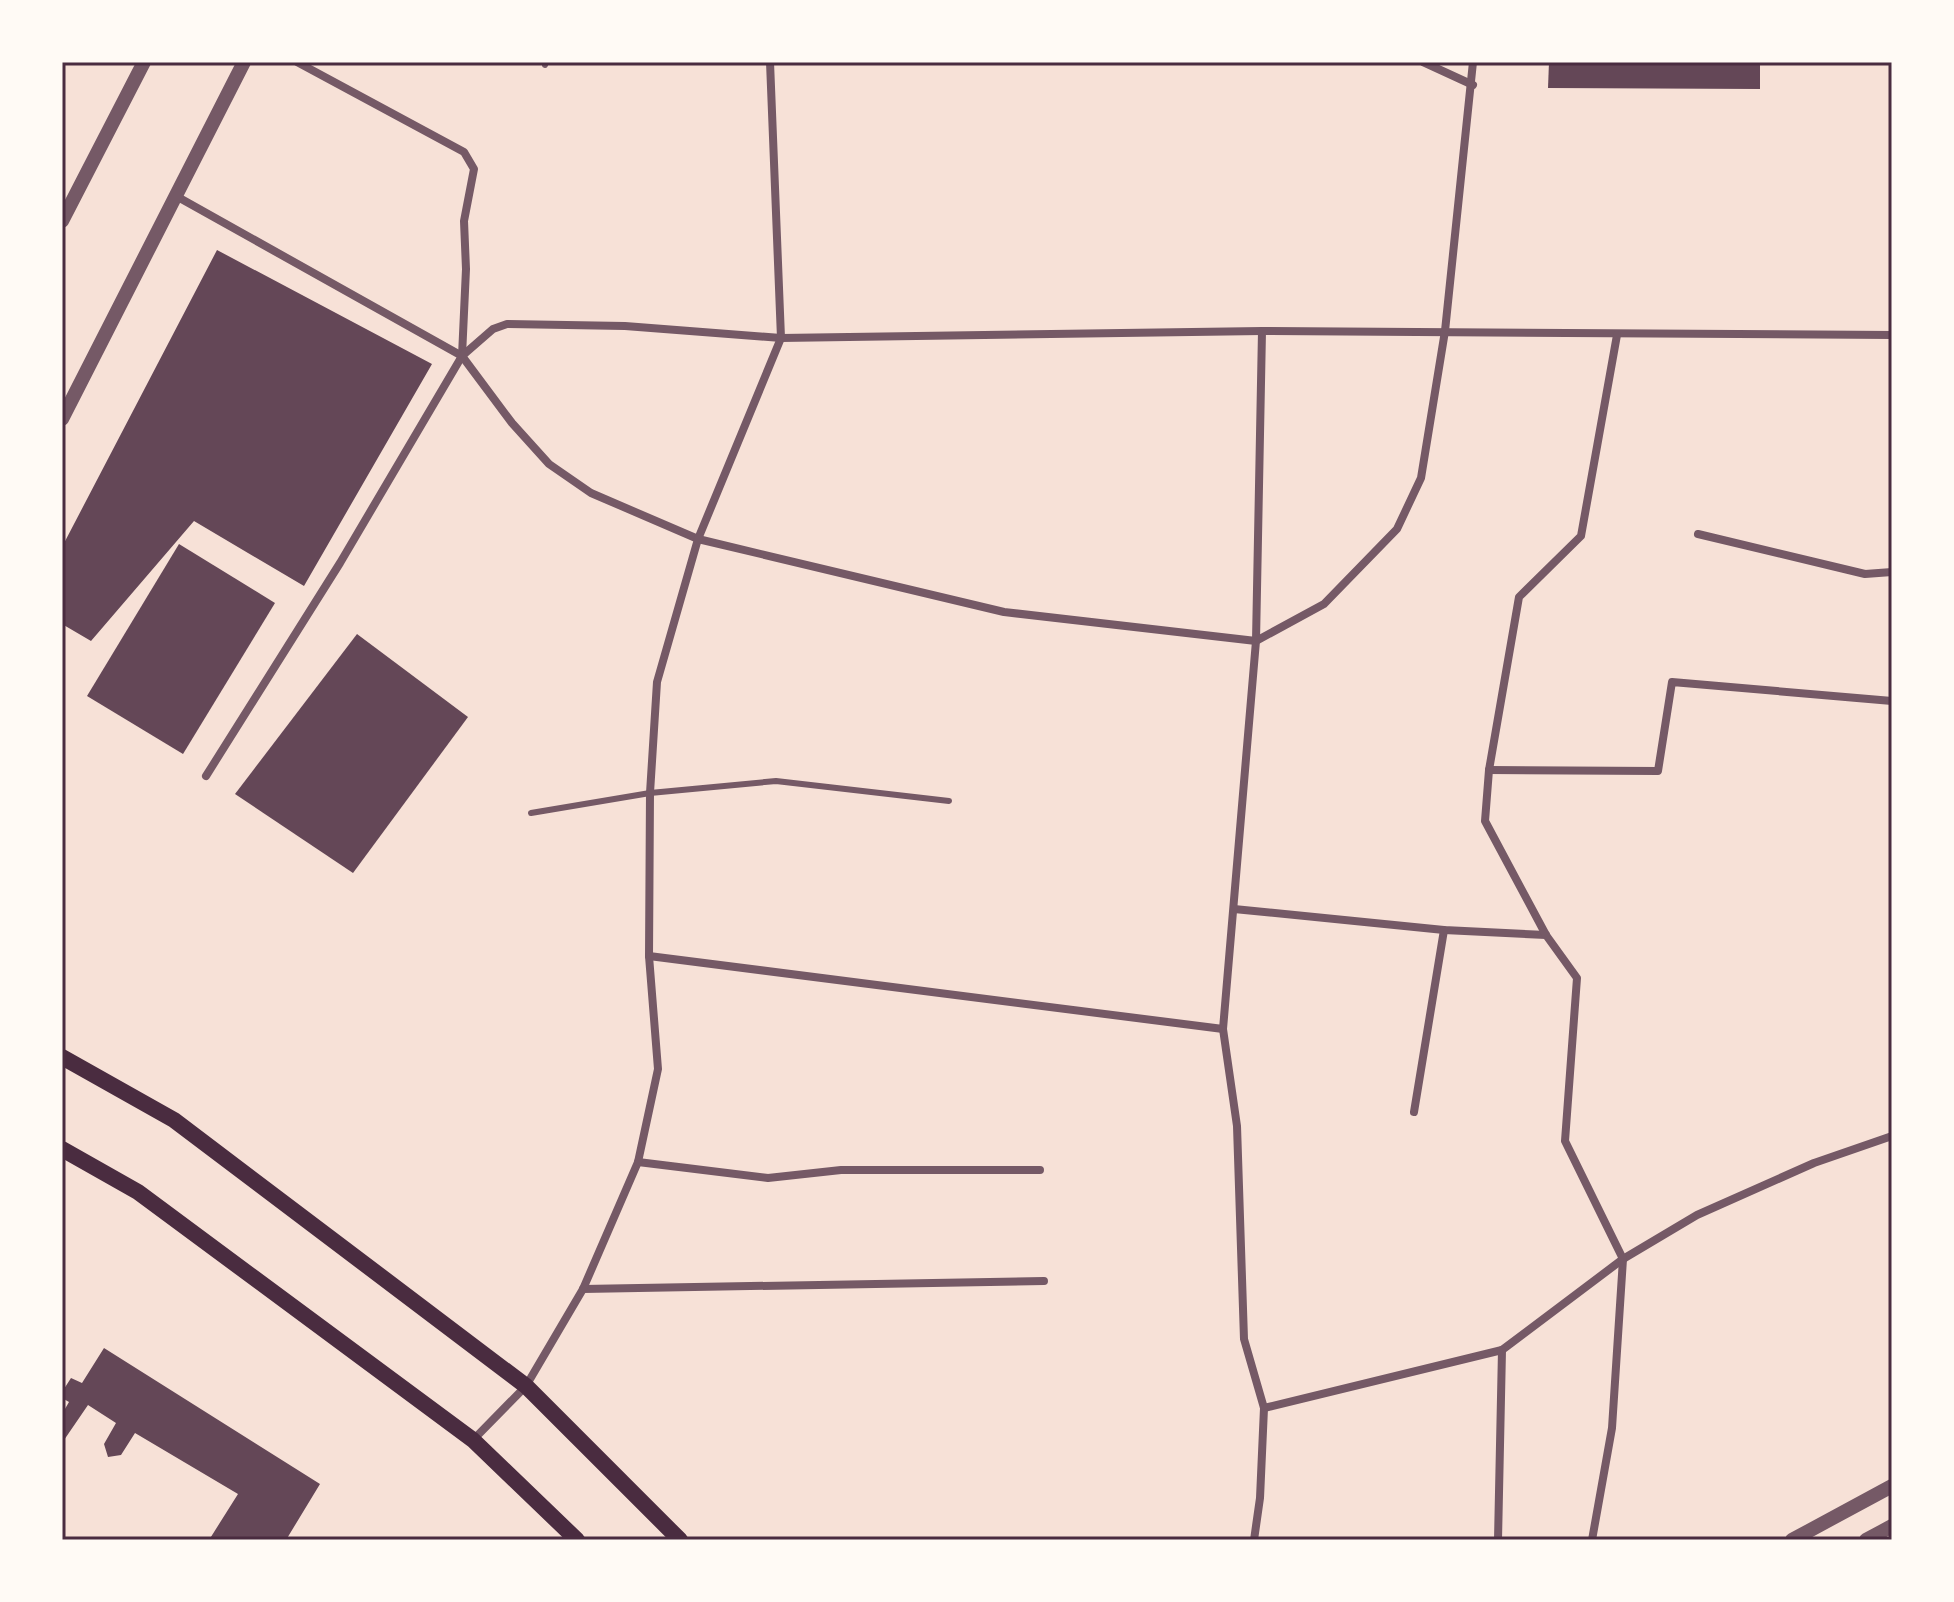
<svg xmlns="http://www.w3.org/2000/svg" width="1954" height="1602" viewBox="0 0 1954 1602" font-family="'Golos Text',sans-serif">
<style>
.building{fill:#644757}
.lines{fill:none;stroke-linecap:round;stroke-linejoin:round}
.service{stroke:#755966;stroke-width:6}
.minor{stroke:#755966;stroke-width:8}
.tertiary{stroke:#755966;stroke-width:14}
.secondary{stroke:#4a2c40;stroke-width:16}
.neatline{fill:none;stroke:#4a2c40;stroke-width:3}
</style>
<rect width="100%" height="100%" fill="#f7e1d7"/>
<g class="building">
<polygon points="1549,62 1760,62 1760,89 1548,88"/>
<polygon points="217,250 432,364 304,586 194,521 91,641 62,624 62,547"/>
<polygon points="179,544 275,603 183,754 87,696"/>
<polygon points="357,634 468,717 353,873 235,794"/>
<polygon points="104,1348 320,1484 286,1540 209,1540 238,1494 135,1433 121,1455 108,1457 104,1444 116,1423 88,1405 62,1443 62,1414 69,1402 62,1398 62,1392 71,1378 82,1383"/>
</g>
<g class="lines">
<g class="service">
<polyline points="545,65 546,62"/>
<polyline points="531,813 650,793 776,781 949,801"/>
</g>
<g class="minor">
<polyline points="297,62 464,152 474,169 464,221 466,269 462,356"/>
<polyline points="1423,62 1473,85"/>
<polyline points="176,196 462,356 512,423 549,464 591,493 698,539 1004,612 1256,641 1262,331"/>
<polyline points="1698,534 1865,574 1892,572"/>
<polyline points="1489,770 1658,771 1672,682 1892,701"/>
<polyline points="206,776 340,563 462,356 493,329 507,324 625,326 781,338 1262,331 1892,335"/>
<polyline points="1234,909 1444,930 1546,935"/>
<polyline points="649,956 1223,1029"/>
<polyline points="1414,1112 1444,930"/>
<polyline points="638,1162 768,1178 841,1170 1040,1170"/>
<polyline points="583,1289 1044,1281"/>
<polyline points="1264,1408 1502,1350 1623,1259 1697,1215 1814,1163 1892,1136"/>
<polyline points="473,1440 526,1386 583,1289 638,1162 658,1069 649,956 650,793 657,682 698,539 781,338 770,62"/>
<polyline points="1254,1540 1260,1498 1264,1408 1244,1339 1237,1126 1223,1029 1256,641 1324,604 1397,529 1421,478 1445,331 1473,62"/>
<polyline points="1498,1540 1502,1350"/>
<polyline points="1592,1540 1612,1428 1623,1259 1565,1141 1577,978 1546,935 1485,821 1489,770 1519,597 1581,536 1617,335"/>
</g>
<g class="tertiary">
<polyline points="62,221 144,62"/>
<polyline points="62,419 244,62"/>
<polyline points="1792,1540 1892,1486"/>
<polyline points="1866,1540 1892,1526"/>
</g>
<g class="secondary">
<polyline points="62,1057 174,1120 526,1386 680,1540"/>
<polyline points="62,1149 138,1192 473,1440 577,1540"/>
</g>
</g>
<rect width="1954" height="1602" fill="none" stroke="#fffaf5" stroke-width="128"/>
<rect x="64" y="64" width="1826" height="1474" class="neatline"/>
</svg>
